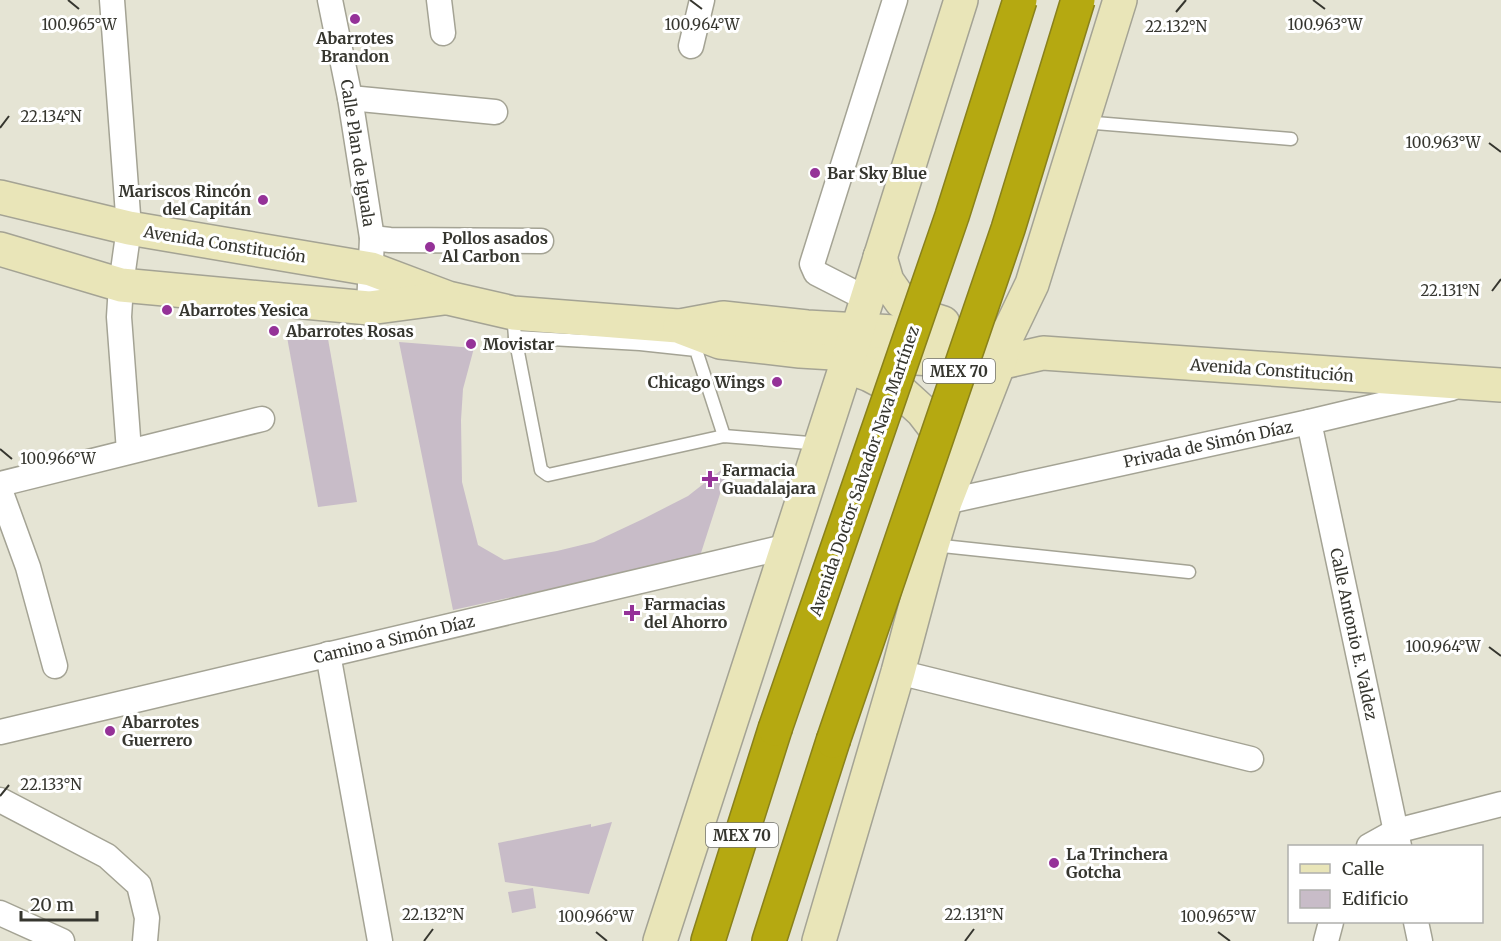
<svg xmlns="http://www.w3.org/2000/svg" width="1501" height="941" viewBox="0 0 1501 941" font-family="Merriweather,serif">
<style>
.building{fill:#c8bcc8}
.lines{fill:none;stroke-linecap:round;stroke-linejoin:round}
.lane-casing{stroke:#a4a394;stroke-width:15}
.street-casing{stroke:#a4a394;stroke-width:27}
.secondary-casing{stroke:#a4a394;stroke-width:36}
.highway-casing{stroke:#89811c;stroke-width:36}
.lane{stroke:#fff;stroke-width:12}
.street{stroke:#fff;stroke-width:24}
.secondary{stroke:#e9e5b8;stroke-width:33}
.highway{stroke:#b5a911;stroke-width:33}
.highway-bridge-casing{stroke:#89811c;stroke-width:36;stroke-linecap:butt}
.highway-bridge{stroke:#b5a911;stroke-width:33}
.ticks{fill:none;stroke:#36362f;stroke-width:2}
.poi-dot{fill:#953298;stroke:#fff;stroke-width:2}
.labels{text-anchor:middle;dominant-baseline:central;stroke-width:6;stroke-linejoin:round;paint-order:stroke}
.shield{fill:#fff;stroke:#72726d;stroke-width:1.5}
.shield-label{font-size:15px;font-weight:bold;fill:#36362f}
.poi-label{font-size:16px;font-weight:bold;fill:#36362f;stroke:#fff;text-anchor:start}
.street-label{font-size:16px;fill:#36362f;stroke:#fff}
.ticks-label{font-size:15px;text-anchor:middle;fill:#36362f;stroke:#fff;stroke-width:6;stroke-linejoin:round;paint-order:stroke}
</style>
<rect width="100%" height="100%" fill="#e5e4d4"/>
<g class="building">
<polygon points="287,337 328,339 357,502 318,507"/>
<polygon points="399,342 474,348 463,389 461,420 462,482 478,545 504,560 557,551 594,542 643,519 688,496 730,463 700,556 453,610"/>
<polygon points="612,822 589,894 505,882 498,843 591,824 591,827"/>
<polygon points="533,888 536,908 512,913 508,892"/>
</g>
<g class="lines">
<g class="lane-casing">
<g id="lane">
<polyline points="1083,122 1291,139"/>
<polyline points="513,314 515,337 541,470 548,475 724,436 821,444"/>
<polyline points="515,337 640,344 696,350 724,436"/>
<polyline points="933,545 1189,572"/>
</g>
</g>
<g class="street-casing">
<g id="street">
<polyline points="112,0 129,228 121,285 119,317 129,451"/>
<polyline points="330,0 350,98 372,238 369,308"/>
<polyline points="439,0 443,33"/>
<polyline points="691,46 702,0"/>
<polyline points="350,98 495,112"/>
<polyline points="372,238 390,240 541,241"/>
<polyline points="867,299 816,273 812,264 895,0"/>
<polyline points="1309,422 1399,846"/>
<polyline points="0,484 262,419"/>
<polyline points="0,490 28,567 55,666"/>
<polyline points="945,502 1309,422 1452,388"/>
<polyline points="328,654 380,941"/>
<polyline points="898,672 1251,759"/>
<polyline points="0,732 789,546"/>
<polyline points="0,800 107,856 139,885 147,918 145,941"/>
<polyline points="1369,846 1396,831 1501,804"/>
<polyline points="0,913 62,941"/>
<polyline points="1416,922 1420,941"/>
<polyline points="1326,941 1331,922"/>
</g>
</g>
<g class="secondary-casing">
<g id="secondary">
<polyline points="0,197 129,228 371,269 448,298 513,313 678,326 720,342 800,351 999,363 1043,353 1501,385"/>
<polyline points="0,249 121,285 369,308 444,298"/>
<polyline points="880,257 887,281 901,301 921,316 943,323"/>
<polyline points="680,326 723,318 807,327 999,338"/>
<polyline points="846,366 870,375 900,391 922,411 946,442 949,455"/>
<polyline points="660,941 846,366 961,0"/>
<polyline points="819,941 898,672 932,545 945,502 999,363 1006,338 1032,284 1120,0"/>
</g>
</g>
<g class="highway-casing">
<g id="highway">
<polyline points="708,941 775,729"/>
<polyline points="769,941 833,741"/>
</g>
</g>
<use href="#lane" class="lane"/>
<use href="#street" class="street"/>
<use href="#secondary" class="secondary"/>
<use href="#highway" class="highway"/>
<g class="highway-bridge-casing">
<g id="highway-bridge">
<polyline points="775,729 952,216 1020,0"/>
<polyline points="833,741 1008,229 1078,0"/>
</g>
</g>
<use href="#highway-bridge" class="highway-bridge"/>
</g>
<path class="ticks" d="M68,0L79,9M690,0L702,9M1313,0L1325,9M1176,12L1186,0M0,128L9,116M1489,143L1501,152M1492,291L1501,279M0,449L12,459M1489,647L1501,656M0,796L9,785M596,932L607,941M1218,932L1230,941M424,941L433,929M965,941L974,929"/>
<g class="poi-dot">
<circle cx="355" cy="19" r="6"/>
<circle cx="815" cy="173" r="6"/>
<circle cx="263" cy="200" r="6"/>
<circle cx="430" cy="247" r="6"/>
<circle cx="167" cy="310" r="6"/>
<circle cx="274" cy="331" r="6"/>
<circle cx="471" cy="344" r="6"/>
<circle cx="777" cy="382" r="6"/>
<path d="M707 470h6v6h6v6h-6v6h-6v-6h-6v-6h6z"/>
<path d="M629 604h6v6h6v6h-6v6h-6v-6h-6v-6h6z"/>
<circle cx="110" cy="731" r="6"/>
<circle cx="1054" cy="863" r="6"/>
</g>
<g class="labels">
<g class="shield">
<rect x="923" y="359" width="72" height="24" rx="4.5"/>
<rect x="706" y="823" width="72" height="24" rx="4.5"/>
</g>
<g class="shield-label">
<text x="959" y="371">MEX 70</text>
<text x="742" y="835">MEX 70</text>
</g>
<g class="poi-label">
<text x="355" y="38" text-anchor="middle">Abarrotes<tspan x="355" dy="18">Brandon</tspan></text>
<text x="827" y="173">Bar Sky Blue</text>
<text x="251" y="191" text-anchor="end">Mariscos Rincón<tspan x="251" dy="18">del Capitán</tspan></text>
<text x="442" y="238">Pollos asados<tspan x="442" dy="18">Al Carbon</tspan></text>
<text x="179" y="310">Abarrotes Yesica</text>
<text x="286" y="331">Abarrotes Rosas</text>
<text x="483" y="344">Movistar</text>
<text x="765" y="382" text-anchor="end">Chicago Wings</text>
<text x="722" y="470">Farmacia<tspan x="722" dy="18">Guadalajara</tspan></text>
<text x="644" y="604">Farmacias<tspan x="644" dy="18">del Ahorro</tspan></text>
<text x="122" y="722">Abarrotes<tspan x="122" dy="18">Guerrero</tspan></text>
<text x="1066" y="854">La Trinchera<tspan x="1066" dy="18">Gotcha</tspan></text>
</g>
<g class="street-label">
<text transform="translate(358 153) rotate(81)">Calle Plan de Iguala</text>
<text transform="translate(225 244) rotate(9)">Avenida Constitución</text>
<text transform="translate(1272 370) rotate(4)">Avenida Constitución</text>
<text transform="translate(1208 444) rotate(-12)">Privada de Simón Díaz</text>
<text transform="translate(864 471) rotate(-71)">Avenida Doctor Salvador Nava Martínez</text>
<text transform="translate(1354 634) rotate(78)">Calle Antonio E. Valdez</text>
<text transform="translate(394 639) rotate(-13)">Camino a Simón Díaz</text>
</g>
</g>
<g class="ticks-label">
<text x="79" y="30">100.965°W</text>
<text x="702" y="30">100.964°W</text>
<text x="1325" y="30">100.963°W</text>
<text x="1176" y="32">22.132°N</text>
<text x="51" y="122">22.134°N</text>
<text x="1443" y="148">100.963°W</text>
<text x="1450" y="296">22.131°N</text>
<text x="58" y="464">100.966°W</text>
<text x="1443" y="652">100.964°W</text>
<text x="51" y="790">22.133°N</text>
<text x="433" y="920">22.132°N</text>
<text x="974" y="920">22.131°N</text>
<text x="596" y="922">100.966°W</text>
<text x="1218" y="922">100.965°W</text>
</g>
<rect x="1288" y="845" width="195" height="78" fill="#ffffff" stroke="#afafac" stroke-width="1.5"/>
<rect x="1300" y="864" width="30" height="9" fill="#e9e5b8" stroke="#afafac" stroke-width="1.5"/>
<text x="1342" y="875" font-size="18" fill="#36362f">Calle</text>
<rect x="1300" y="890" width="30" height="18" fill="#c8bcc8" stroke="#afafac" stroke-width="1.5"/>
<text x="1342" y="905" font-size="18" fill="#36362f">Edificio</text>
<path d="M21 911v9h76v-9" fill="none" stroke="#36362f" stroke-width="3"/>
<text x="30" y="911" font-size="18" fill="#36362f" stroke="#ffffff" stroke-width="4.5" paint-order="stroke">20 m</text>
</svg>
